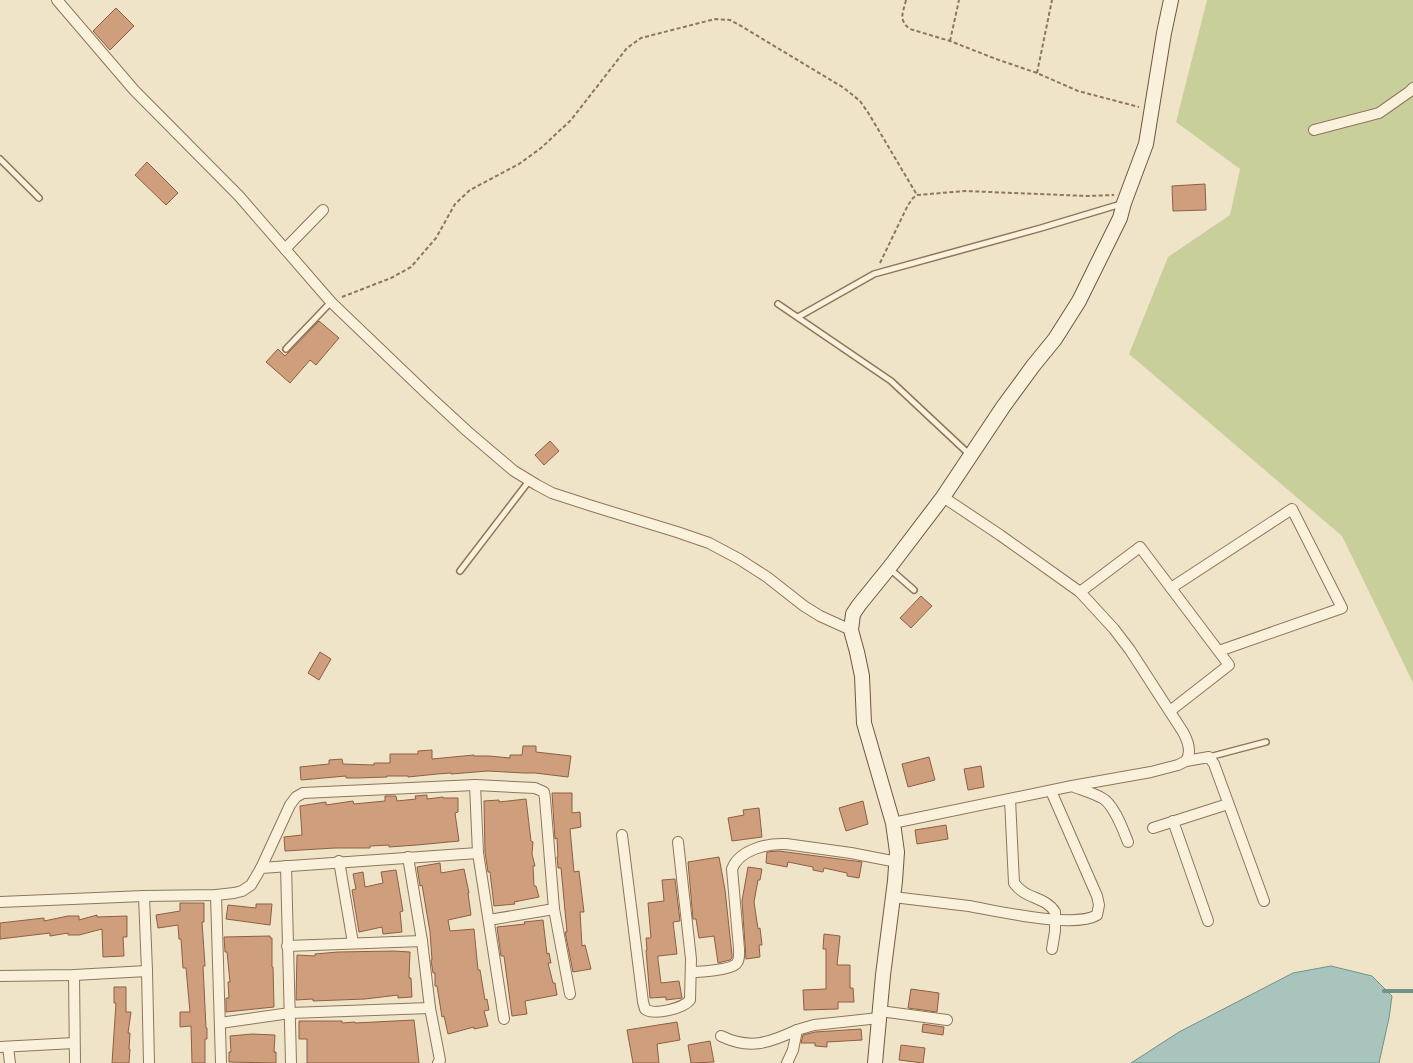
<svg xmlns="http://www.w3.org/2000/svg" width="1413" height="1063" viewBox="0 0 1413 1063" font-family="'Times New Roman',serif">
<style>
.green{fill:#c9cf9b}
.water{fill:#a9c4bc;stroke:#6f938a}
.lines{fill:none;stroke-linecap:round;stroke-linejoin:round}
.stream{stroke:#6f938a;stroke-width:4}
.building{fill:#cf9f7d;stroke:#8d5f41}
.lane-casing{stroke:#8d765c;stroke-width:8}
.street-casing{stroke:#8d765c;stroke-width:12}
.secondary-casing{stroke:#6f573f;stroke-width:16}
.path{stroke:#8d765c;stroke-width:2;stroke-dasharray:4 2.5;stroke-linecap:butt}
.lane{stroke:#faf1dc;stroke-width:5}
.street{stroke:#faf1dc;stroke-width:10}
.secondary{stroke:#faf1dc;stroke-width:14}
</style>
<rect width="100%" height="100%" fill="#f0e4c8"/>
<polygon class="green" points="1207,0 1413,0 1413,683 1342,536 1129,354 1168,257 1230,215 1240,169 1176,122"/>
<polygon class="water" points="1331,966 1372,976 1392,996 1389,1018 1379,1063 1131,1063 1179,1032 1293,973"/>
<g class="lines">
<polyline class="stream" points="1384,991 1413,991"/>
</g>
<g class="building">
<polygon points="116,8 134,26 110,50 93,31"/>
<polygon points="147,162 178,193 166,205 135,175"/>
<polygon points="1205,184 1206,210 1173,211 1172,186"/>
<polygon points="319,321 339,338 316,365 310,360 290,383 266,362 278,349 285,356"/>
<polygon points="550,441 559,451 544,465 535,455"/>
<polygon points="921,596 932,606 911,628 900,618"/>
<polygon points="320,652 331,659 319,680 308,673"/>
<polygon points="523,746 536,746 536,752 571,756 568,777 535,773 524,773 488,771 451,774 451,773 437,774 408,777 408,776 387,776 387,777 357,778 346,778 346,776 301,780 300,767 329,764 329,760 342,759 343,764 374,765 374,763 390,763 390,754 418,754 418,751 432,750 432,759 474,755 474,756 489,756 510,758 510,755 522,755"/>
<polygon points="929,757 935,780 908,787 902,764"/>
<polygon points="981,766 984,787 968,790 964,769"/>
<polygon points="552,793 572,793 572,813 580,812 581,827 570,829 574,872 579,871 584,912 580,912 582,946 585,945 591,969 573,972 565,932 567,932 561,868 558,868 557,857 558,857 557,838 555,839"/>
<polygon points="427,795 427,799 443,797 443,798 458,798 458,812 455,813 459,841 417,845 389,847 389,845 370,846 370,848 335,848 285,851 284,837 302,835 300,806 326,802 326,805 353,801 354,804 385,801 385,796 396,796 397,801 416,799 415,796"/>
<polygon points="526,799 531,841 533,842 532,854 535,866 533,866 534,886 536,886 539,897 514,902 515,904 494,906 490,872 488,872 485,852 484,801 499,800 499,802"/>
<polygon points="863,801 868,824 846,831 839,808"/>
<polygon points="759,808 762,837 732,841 728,818 744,815 743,810"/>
<polygon points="946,825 948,839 917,844 915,830"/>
<polygon points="779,851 862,862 859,878 847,876 847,873 824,868 823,872 813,870 813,867 788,862 787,867 766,863 767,852"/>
<polygon points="719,857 725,890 732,955 732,958 730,960 718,963 714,936 699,938 696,919 693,919 688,862"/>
<polygon points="440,863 441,873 464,869 469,893 468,893 471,915 448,920 450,931 474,929 478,970 480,970 485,1000 487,999 489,1010 484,1011 488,1026 474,1029 474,1027 448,1034 444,1016 442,1017 437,986 435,986 435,973 433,973 431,960 432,960 430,932 422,885 420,886 417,867"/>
<polygon points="748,867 762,869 760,880 758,880 754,902 758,929 760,928 762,945 759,945 760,957 746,959 742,901"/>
<polygon points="396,870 403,911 400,912 402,932 383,934 382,927 359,932 352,890 356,889 353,874 363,872 365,887 383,883 381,872"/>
<polygon points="675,879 680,921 673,922 677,954 658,956 658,960 661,983 679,981 682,998 666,1000 666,997 650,998 646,950 647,950 646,938 651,938 648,903 664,901 662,880"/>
<polygon points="180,903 204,903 204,922 202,922 205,966 203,966 206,1028 207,1028 207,1039 205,1039 205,1063 192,1063 191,1026 180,1027 180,1012 190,1012 186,968 183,968 181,939 179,939 178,925 158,928 156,915 180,911"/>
<polygon points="256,904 272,904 270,925 226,919 228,905 256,908"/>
<polygon points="97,915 97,917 127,916 127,937 123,937 124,956 103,957 102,929 79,935 68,935 68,933 50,936 50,933 0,939 0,923 44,918 44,921 68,916 79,916 79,920"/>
<polygon points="543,920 547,954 549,953 551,963 548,963 553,983 555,983 557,995 525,1001 527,1014 512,1016 504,956 501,956 497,927 525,924 524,922"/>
<polygon points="824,934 840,936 837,965 850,965 850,988 853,988 854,1002 838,1002 838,1009 804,1010 803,990 826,989 826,949 823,949"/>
<polygon points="270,936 270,938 272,938 272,967 273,967 274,1007 226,1012 226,998 229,998 228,982 230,982 227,952 225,952 224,937"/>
<polygon points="394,951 410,952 409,978 411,978 412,997 398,998 398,995 365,999 313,1001 313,999 296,1000 297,955 315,956 315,954 338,952"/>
<polygon points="114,987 126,987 126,1012 131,1012 128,1033 130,1033 129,1049 130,1049 129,1063 112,1063 116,1003 114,1003"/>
<polygon points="911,989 939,993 937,1012 908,1008"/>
<polygon points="414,1020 419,1063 307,1063 307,1039 299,1039 299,1021 342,1021 342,1023 355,1022 355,1023"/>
<polygon points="677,1022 680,1040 657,1044 659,1063 633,1063 627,1030"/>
<polygon points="923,1024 944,1027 943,1035 922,1032"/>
<polygon points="861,1029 862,1040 827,1042 827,1047 815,1046 815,1043 801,1043 803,1035 815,1032"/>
<polygon points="252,1034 275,1035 274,1052 276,1052 276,1063 229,1062 229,1052 231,1052 230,1036"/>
<polygon points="710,1041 714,1062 691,1063 688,1045"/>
<polygon points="901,1045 925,1048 923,1063 899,1060"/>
</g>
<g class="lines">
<g class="lane-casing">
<g id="lane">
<polyline points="0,159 39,198"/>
<polyline points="778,304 891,381 970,455"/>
<polyline points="798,317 874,274 1041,228 1121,204"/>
<polyline points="286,349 331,302"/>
<polyline points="890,569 914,590"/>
<polyline points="460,571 529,481"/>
<polyline points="1209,757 1266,742"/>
</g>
</g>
<g class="street-casing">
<g id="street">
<polyline points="57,0 134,90 239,196 331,302 427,394 467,431 514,471 537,485 552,493 592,506 677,532 709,543 739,559 767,577 804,606 820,616 851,630"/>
<polyline points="1314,130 1379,113 1409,92 1413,88"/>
<polyline points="285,249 323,210"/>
<path d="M943,497L1000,535L1080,592L1114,629L1130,650L1183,732C1188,741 1192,752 1186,761"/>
<polyline points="1171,588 1292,509 1342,608 1219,651"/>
<polyline points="1080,592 1140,547 1229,665 1170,711"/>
<polyline points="475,785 478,853 504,1019"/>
<path d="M1072,786C1082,790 1093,793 1102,798C1114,804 1123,830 1128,842"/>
<path d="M1010,799L1014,883C1026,900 1045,896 1055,912V931L1052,949"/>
<polyline points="1173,821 1208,921"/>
<polyline points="893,823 1072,786 1151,772 1178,765 1186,761 1209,757 1214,764 1264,901"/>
<polyline points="1153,828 1228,804"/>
<path d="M622,835L643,1002L645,1009C654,1016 684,1008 690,1000L691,959L678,842"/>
<polyline points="408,857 422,941 430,1008 440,1060 438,1063"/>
<polyline points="339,861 353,943"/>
<polyline points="286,866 291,1063"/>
<polyline points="261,868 290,805 296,797 303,793 475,785 535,788 544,792 545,799 554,909 570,994"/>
<polyline points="216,895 221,1063"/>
<polyline points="144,896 147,971 149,1063"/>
<path d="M893,897C918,900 944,903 969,906C998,911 1074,929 1097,915L1099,905L1097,896L1051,791"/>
<polyline points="0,902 144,896 216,895 234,893 242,891 251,885 261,868 478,853"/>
<polyline points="489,920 554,909"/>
<polyline points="287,946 422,941"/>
<path d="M692,972C700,972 730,970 736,964C740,960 739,954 739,949L732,869C739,850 767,843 786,844L851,853L897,862"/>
<polyline points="74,975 75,1063"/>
<polyline points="0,976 74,975 147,971"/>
<polyline points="880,1011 947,1020"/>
<polyline points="220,1023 290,1013 430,1008"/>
<path d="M721,1036C750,1050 769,1043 797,1030"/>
<polyline points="0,1047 74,1043"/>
<polyline points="8,1047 10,1063"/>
<polyline points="787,1063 793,1050 797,1030 814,1025 879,1018"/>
</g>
</g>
<g class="secondary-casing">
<polyline id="secondary" points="875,1063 883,975 895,881 897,852 893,823 864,723 862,676 857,652 851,630 853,614 859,605 889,568 943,497 1003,407 1033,366 1055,339 1079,301 1120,218 1124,203 1146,144 1164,33 1171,0"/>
</g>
<g class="path">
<path d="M906,0C903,13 898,20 910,29L950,41L996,59L1037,73L1078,91L1139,107"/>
<polyline points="950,41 959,0"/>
<polyline points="1037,73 1052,0"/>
<polyline points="880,263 908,205 913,198 917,195 965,191 1087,196 1114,195"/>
<polyline points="342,297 391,278 411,267 436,238 455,204 470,190 519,164 541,148 571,120 627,48 641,38 715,19 730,20 741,26 844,88 860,101 869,114 917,195"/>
</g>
<use href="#lane" class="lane"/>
<use href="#street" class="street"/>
<use href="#secondary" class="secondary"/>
</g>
</svg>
